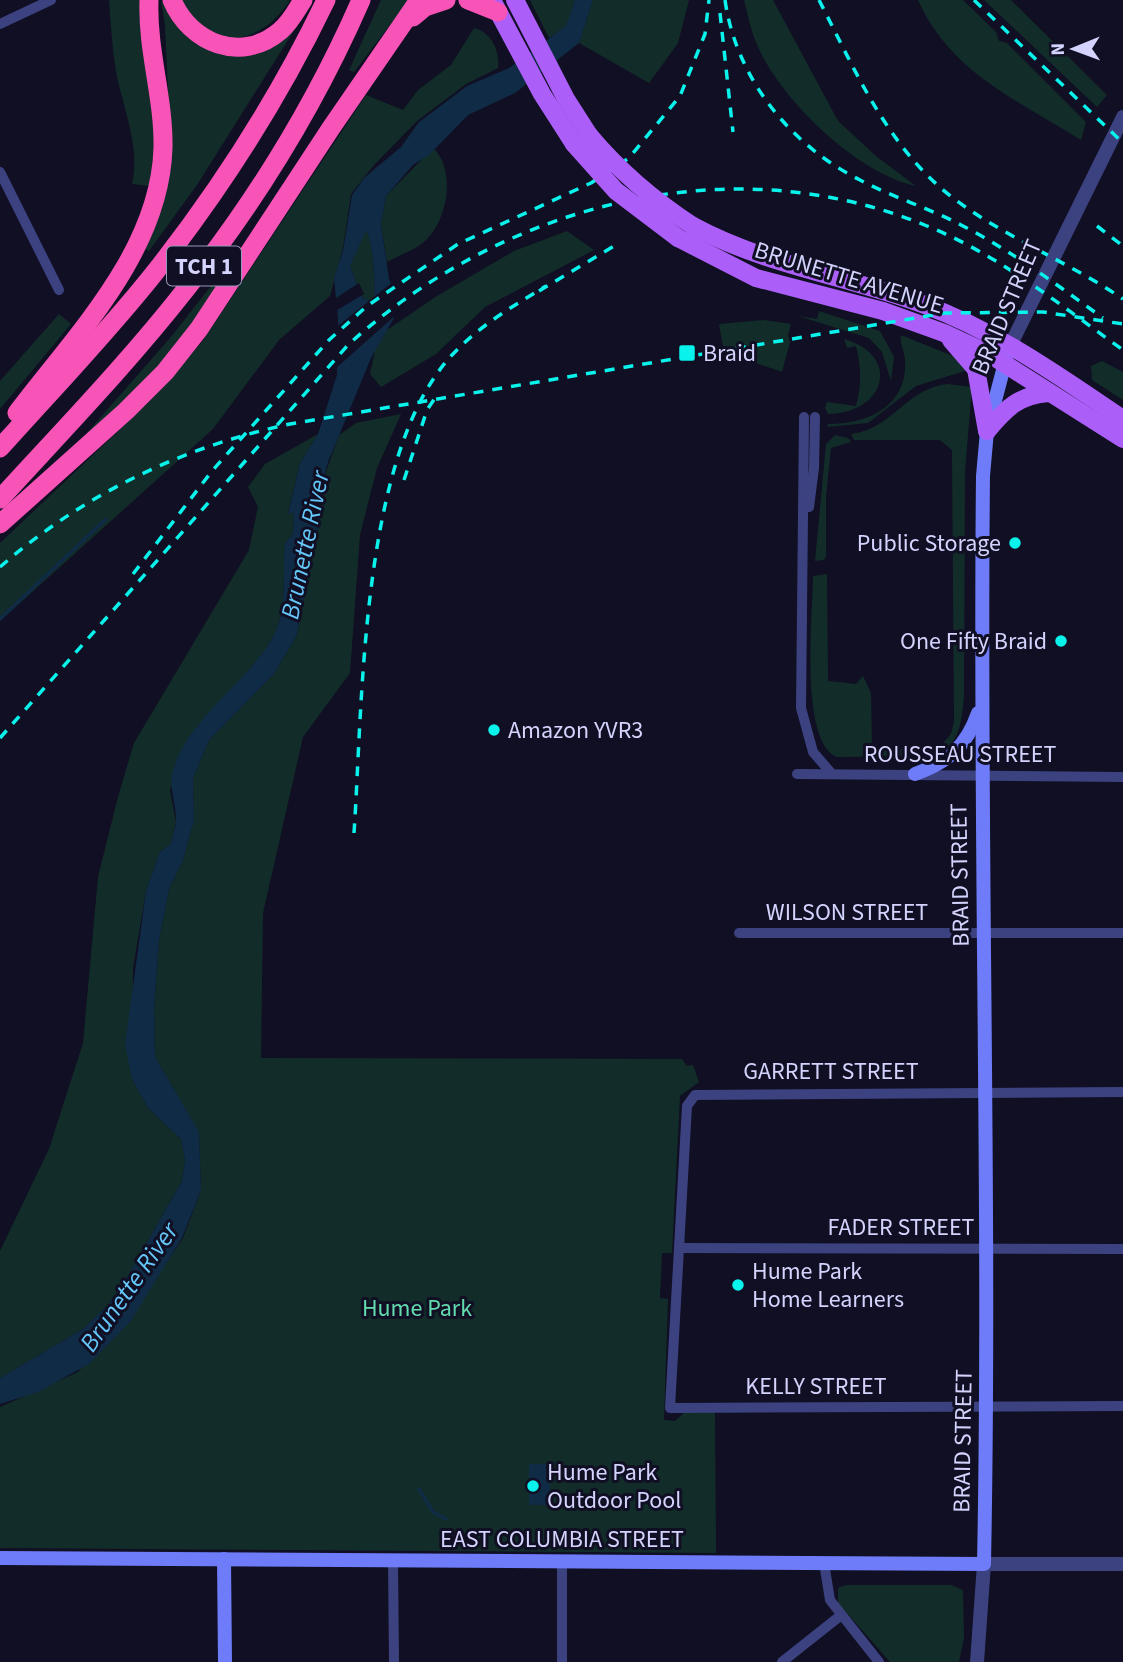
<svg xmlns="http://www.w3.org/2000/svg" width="1123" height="1662" viewBox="0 0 1123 1662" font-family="'Source Sans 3',sans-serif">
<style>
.green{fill:#122d29}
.water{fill:#102b46;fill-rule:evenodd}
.pier{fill:#100f23}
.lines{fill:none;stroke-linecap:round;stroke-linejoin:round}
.stream{stroke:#102b46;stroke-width:3.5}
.minor{stroke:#3c4280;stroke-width:10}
.tertiary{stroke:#3c4280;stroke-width:14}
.secondary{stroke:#6e7cf9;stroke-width:14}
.primary{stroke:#ac5ef9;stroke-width:18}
.motorway{stroke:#f853b7;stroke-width:19}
.rail{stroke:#0af2ec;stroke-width:3.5;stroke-dasharray:10 9;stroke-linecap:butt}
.primary-bridge{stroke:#ac5ef9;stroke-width:18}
.poi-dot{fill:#0af2ec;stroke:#100f23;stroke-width:2.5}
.labels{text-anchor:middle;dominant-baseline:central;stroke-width:6;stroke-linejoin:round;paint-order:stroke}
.shield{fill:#100f23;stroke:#9898bc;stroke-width:2}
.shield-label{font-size:23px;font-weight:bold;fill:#d3d3fd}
.street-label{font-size:24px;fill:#d3d3fd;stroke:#100f23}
.poi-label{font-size:24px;fill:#d3d3fd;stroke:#100f23;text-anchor:start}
.park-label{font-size:24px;fill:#62dbad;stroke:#100f23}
.water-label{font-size:26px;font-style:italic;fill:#65c7f9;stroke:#100f23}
</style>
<rect width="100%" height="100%" fill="#100f23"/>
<g class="green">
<path d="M109,0H140L155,143L150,186L132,184C141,149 123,107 116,72C112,48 111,24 109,0Z"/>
<polygon points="161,0 182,32 193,42 216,53 295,29 197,185 149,251 144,249 170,134 165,25"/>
<path d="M181,0H290C272,30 233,53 201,27C193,21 187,8 181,0Z"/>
<polygon points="381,0 409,0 354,72 349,70"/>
<polygon points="530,0 575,0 567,26 549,38"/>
<polygon points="593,0 689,0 678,43 649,83 579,43"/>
<path d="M744,0H773L838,121L876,156L916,186C858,174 782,101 758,47C751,32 748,15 744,0Z"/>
<path d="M918,0H963L996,32L999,41L1007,43L1086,122L1081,140C1017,100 950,72 918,0Z"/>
<polygon points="984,0 1011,0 1107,95 1097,107"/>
<path d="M474,28C492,32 500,52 498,68L466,84L417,121L374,165L351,194L343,248L330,296L279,340L213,429L0,621V543L150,401L202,342L366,95L403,110L418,90L451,65Z"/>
<path d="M433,148C456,169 448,219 426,240C416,250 399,255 387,262L381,224L386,196Z"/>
<polygon points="274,206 168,357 88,436 86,434 170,338"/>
<path d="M366,230C372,237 377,289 373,299L369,301L361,296L350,266Z"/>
<polygon points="567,231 594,250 485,307 436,354 381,387 370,374 378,336 437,296 514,251"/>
<polygon points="819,311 880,331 894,357 891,381 882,352 869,338 798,316 817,319"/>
<polygon points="59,314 71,324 0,409 0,381"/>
<polygon points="764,320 791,324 788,335 790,342 782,372 724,352 719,324"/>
<path d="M901,335L953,356L968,370L916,386L868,423L827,427L828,424C867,424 908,407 905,360C905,352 899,342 901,335Z"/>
<path d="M844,339C901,355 887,413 828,414L825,408L827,402L856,406C862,386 861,366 856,346L847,348Z"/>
<polygon points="1102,361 1123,372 1123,400 1092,380 1091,366"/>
<path d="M947,384L972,387L965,471L964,696C962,718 961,740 941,753L938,749L951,734L954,721L952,450L940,440H854L851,434C891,430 907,388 947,384Z"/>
<polygon points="401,414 377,468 360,535 350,673 303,737 263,913 261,1058 682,1059 687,1066 693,1065 699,1082 680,1096 672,1253 662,1253 660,1298 668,1299 664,1420 675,1421 686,1411 715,1412 716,1553 0,1548 0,1407 78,1372 136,1308 183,1238 201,1190 199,1133 155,1057 154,1008 159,940 169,889 183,860 194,820 193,778 209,740 273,675 296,637 323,504 323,480 339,435 356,423"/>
<polygon points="318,434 300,463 288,513 294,513 293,534 285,543 283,608 276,632 262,655 196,729 170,790 176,822 171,844 160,852 146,891 133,968 132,1079 148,1108 181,1139 185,1160 182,1181 125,1281 108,1305 83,1329 0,1378 0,1251 49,1149 83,1043 98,877 118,797 134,743 249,550 258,507 248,487 265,464"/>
<polygon points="835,435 848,438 851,442 831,448 826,497 826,556 824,560 815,561 826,444"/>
<path d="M827,574L828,681L856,684L863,676L871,693L872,749H930L934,756L837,757C799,742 813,612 813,576Z"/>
<polygon points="846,1585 951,1585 963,1590 964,1638 959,1662 890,1662 838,1603 838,1588"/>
</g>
<g class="water">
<path d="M575,0H593L579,43L515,93L468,115L430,154L413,165L386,196L381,224L389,279L395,293L394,318L371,358L328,462L323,480V504L296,637L273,675L209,740L193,778L194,820L183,860L169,889L159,940L154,1008L155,1057L199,1132L201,1190L182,1238L130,1322L89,1364L38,1392L0,1404V1378L83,1329L108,1305L125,1281L182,1181L185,1160L181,1139L148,1108L132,1079L125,1045L146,891L160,852L171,844C172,837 175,829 176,823C177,804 168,789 173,770C187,719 253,678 275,633C288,606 282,572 285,543L293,534L294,513L288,514L300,463L318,434L337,375L338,319L334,278L343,251L352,195L365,177L401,147L419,122L467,86L509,68L566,26ZM366,231C372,237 377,289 373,299L369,301L361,296L350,266Z"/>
<rect x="529" y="1464" width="21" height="41"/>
</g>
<g class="pier">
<polygon points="394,281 398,293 398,313 334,370 334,329"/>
<polygon points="359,283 364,294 334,312 333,300"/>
</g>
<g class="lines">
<g class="stream">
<polyline points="0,619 106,519"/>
<polyline points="419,1489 433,1512 446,1519"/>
</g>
<g class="minor">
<polyline points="0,24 51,0"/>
<polyline points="0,172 59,290"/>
<polyline points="804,417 801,708 813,752 832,774"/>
<polyline points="809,507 814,468 815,417"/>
<polyline points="797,774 1123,777"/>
<polyline points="739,933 1123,933"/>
<polyline points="1123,1092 695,1095 687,1106 670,1408 1123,1406"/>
<polyline points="680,1248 1123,1249"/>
<polyline points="393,1560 394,1662"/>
<polyline points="562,1562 562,1662"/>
<polyline points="824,1563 830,1600 879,1662"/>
<polyline points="782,1662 840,1616"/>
</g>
<g class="tertiary">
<polyline points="1011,344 1123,117"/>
<polyline points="977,1662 984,1564 1123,1564"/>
</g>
<g class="secondary">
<path d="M915,774C948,762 966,747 978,713"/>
<path d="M0,1558L984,1564C991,1201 979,839 983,476L987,431L1007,355"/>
<polyline points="224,1559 225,1662"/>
</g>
<g class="primary">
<polyline points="492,0 542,94 574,144"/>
<polyline points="515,0 566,99 589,135"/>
<path d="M693,226C767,266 848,276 925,305C998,332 1059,376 1123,419"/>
<polyline points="678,238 756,278 883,311 944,333 989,354 1123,439"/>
<polyline points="951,340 976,369 987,431"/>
<path d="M987,431C1006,408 1019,395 1049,393"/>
</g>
<g class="motorway">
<path d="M172,0C190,43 241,64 280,31C290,23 296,11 303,0"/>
<polyline points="468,0 498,12"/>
<polyline points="413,17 425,7 446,0"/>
<path d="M17,413C76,335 160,251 163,148C164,98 147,50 149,0"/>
<path d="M0,448C52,390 107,333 156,271C221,188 280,96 326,0"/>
<path d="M0,499C63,430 128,363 186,289C256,201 316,103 361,0"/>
<polyline points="0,524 126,411 165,372 199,329 331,128 419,0"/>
</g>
<g class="rail">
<path d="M725,0C736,78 790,145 860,180C892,197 929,208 961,225C1012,251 1057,285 1103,318"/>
<path d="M819,0C856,72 889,151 957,201C1009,239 1070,263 1123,299"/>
<polyline points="974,0 1123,143"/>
<polyline points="720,13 733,132"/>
<polyline points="1097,226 1123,246"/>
<polyline points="539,291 614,246"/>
<polyline points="404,480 427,410 437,395"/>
<path d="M0,567C84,494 182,447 290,424L945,313L1043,312L1123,324"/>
<polyline points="133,574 212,471 329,340 367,306 458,244 591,183 629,158 680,96 705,34 709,0"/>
<path d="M0,738L348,345C502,205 729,144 927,226C999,255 1060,305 1123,350"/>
<path d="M354,833C363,702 360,454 452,355C479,326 513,306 546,286"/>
</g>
<g class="primary-bridge">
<path d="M589,135C620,172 653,200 693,226"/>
<polyline points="574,144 616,191 678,238"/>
</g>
</g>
<g class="poi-dot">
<rect x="678" y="344" width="18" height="18" rx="3.5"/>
<circle cx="1015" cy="543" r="7"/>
<circle cx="1061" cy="641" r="7"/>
<circle cx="494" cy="730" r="7"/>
<circle cx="738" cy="1285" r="7"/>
<circle cx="533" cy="1486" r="7"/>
</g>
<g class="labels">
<rect class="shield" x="167" y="246.5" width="74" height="39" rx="5"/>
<g class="shield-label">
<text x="204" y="266">TCH 1</text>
</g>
<g class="street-label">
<text transform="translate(849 278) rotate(17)">BRUNETTE AVENUE</text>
<text transform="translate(1007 307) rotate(-67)">BRAID STREET</text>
<text x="960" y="754">ROUSSEAU STREET</text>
<text transform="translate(960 875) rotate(-91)">BRAID STREET</text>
<text x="847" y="912">WILSON STREET</text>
<text x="831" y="1071">GARRETT STREET</text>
<text x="901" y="1227">FADER STREET</text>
<text x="816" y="1386">KELLY STREET</text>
<text transform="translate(963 1441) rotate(-89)">BRAID STREET</text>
<text x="562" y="1539">EAST COLUMBIA STREET</text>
</g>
<g class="poi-label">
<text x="703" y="353">Braid</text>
<text x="1001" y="543" text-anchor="end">Public Storage</text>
<text x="1047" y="641" text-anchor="end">One Fifty Braid</text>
<text x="508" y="730">Amazon YVR3</text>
<text x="752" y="1271">Hume Park<tspan x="752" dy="28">Home Learners</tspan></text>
<text x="547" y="1472">Hume Park<tspan x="547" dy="28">Outdoor Pool</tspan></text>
</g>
<g class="park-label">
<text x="417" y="1308">Hume Park</text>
</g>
<g class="water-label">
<text transform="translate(305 545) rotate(-78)">Brunette River</text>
<text transform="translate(129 1287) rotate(-55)">Brunette River</text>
</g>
</g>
<g transform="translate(1074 49) rotate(269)" stroke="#100f23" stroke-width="5" paint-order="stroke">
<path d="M0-5L12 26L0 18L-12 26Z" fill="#d3d3fd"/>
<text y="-10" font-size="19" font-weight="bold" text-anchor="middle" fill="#d3d3fd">N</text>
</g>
</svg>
